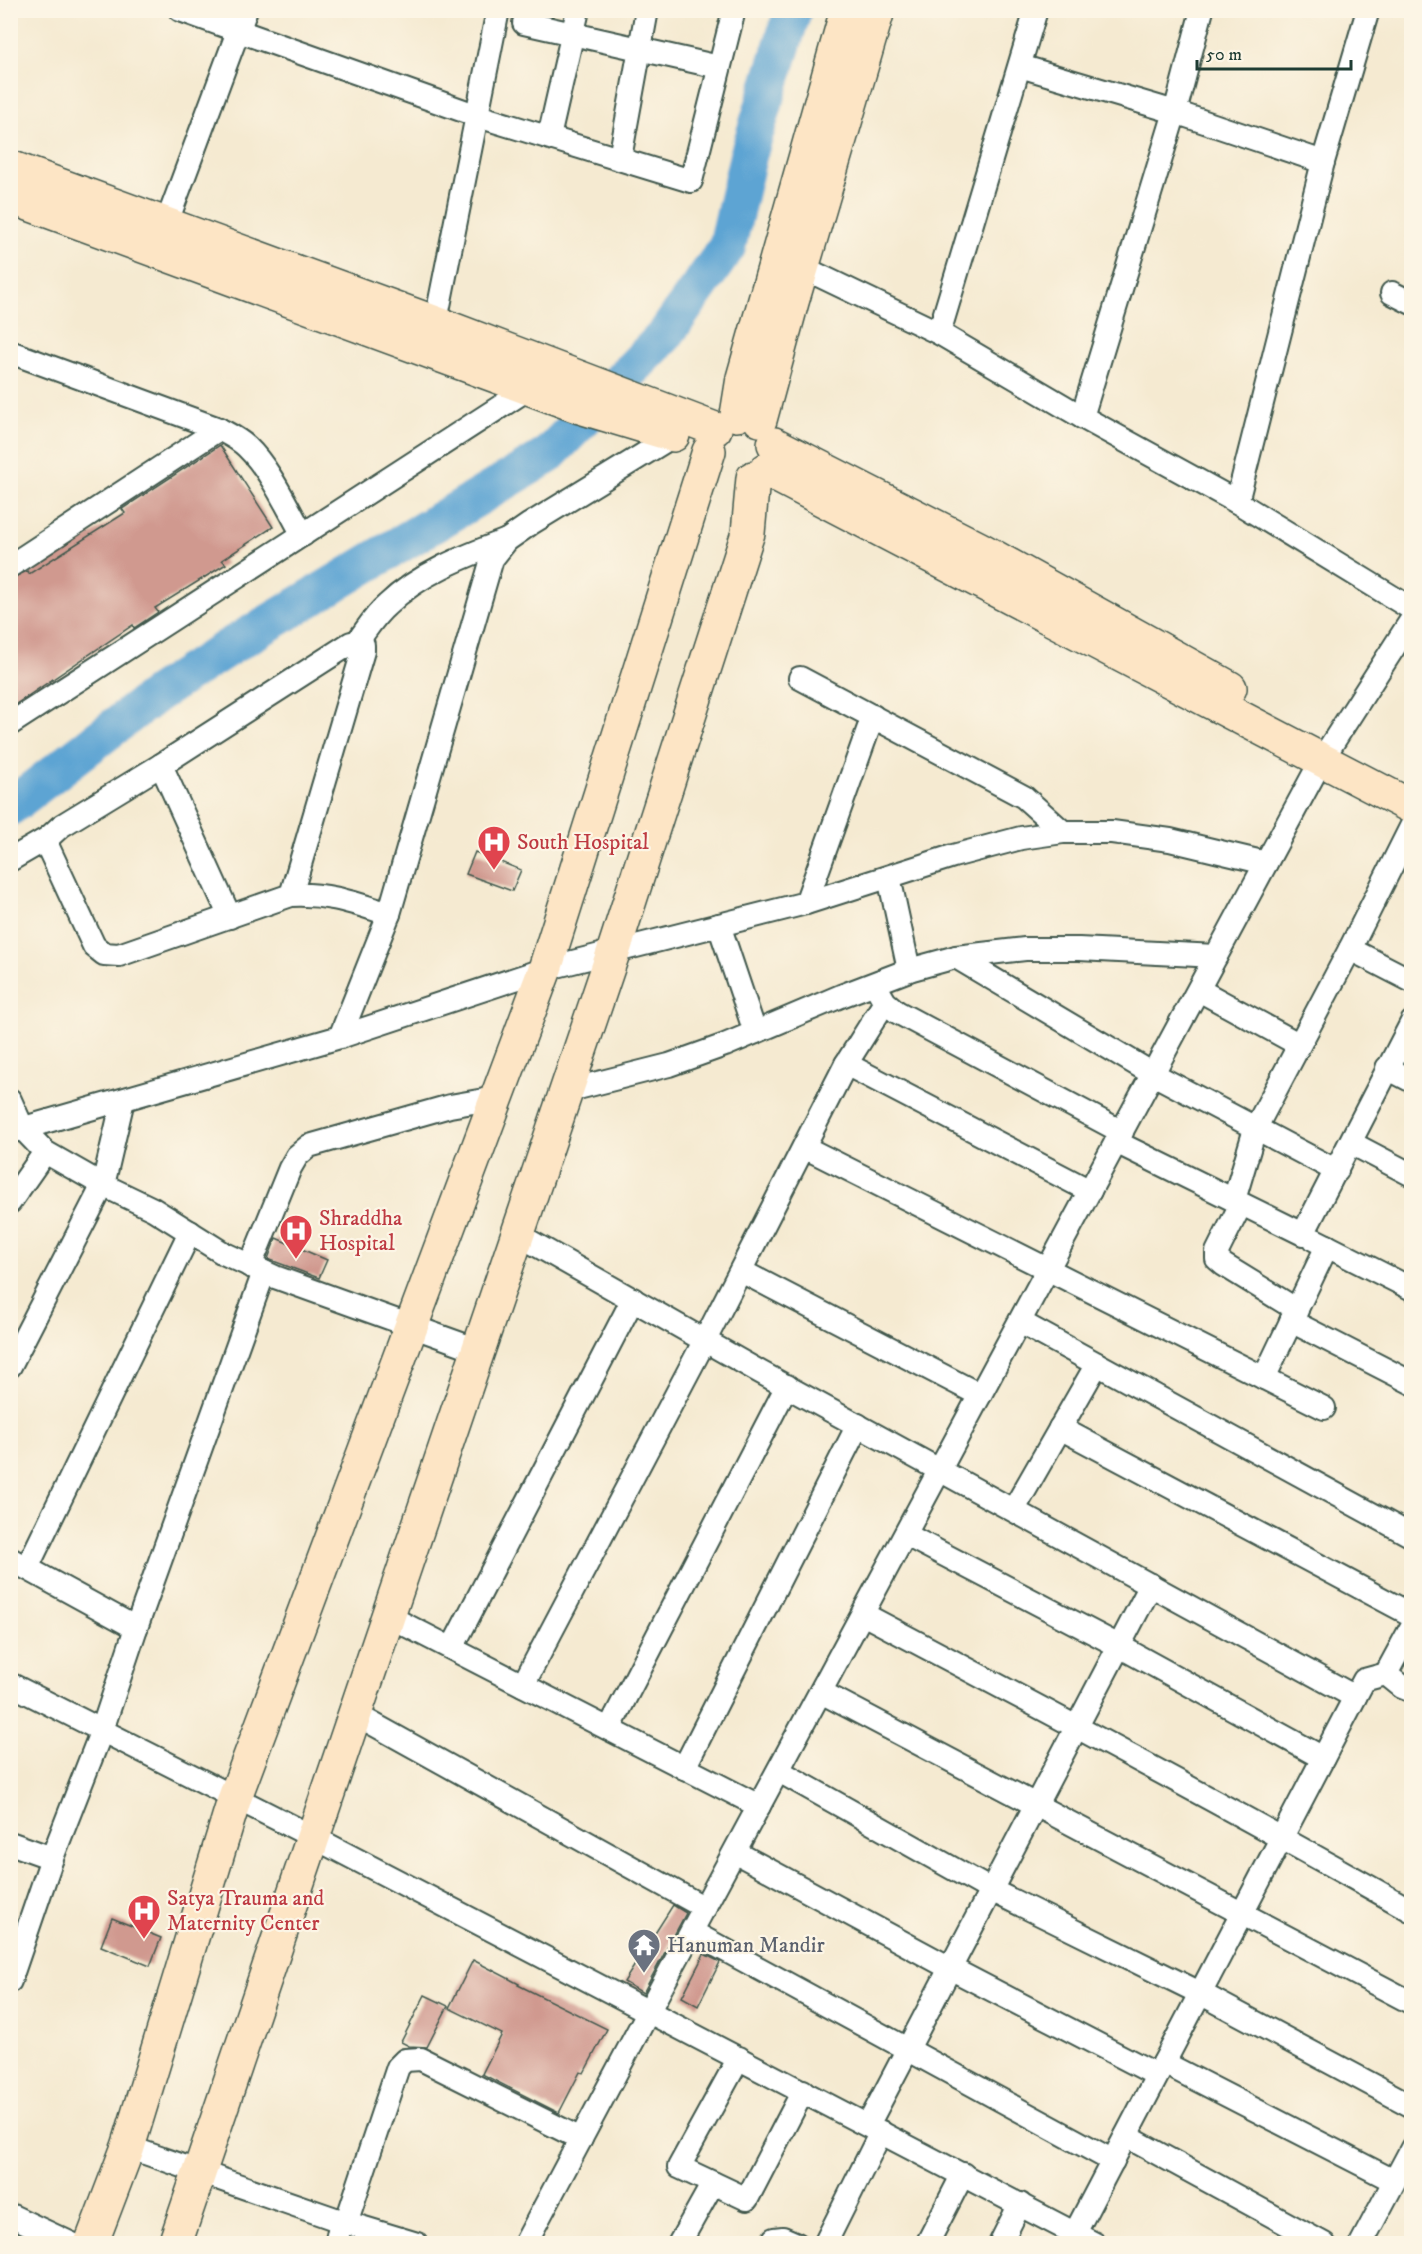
<svg xmlns="http://www.w3.org/2000/svg" width="1422" height="2254" viewBox="0 0 1422 2254" font-family="'IM FELL DW Pica',serif">
<style>
.lines{fill:none;stroke-linecap:round;stroke-linejoin:round}
.river{stroke:#5da4d3;stroke-width:38}
.building{fill:#d0998f}
.street-casing{stroke:#3f574c;stroke-width:26}
.secondary-casing{stroke:#3f574c;stroke-width:36}
.street{stroke:#fff;stroke-width:22}
.secondary{stroke:#fde5c5;stroke-width:33}
.labels{text-anchor:middle;dominant-baseline:central;stroke-width:4.5;stroke-linejoin:round;paint-order:stroke}
.health-label{font-size:22px;fill:#be3a42;stroke:#fcf5e5;text-anchor:start}
.worship-label{font-size:22px;fill:#5b616d;stroke:#fcf5e5;text-anchor:start}
</style>
<rect width="100%" height="100%" fill="#fcf5e5"/>
<filter id="ink" filterUnits="userSpaceOnUse"><feTurbulence type="fractalNoise" baseFrequency=".0167" numOctaves="2"/><feDisplacementMap in="SourceGraphic" scale="12" xChannelSelector="R" yChannelSelector="G"/><feConvolveMatrix kernelMatrix="1 2 1 2 8 2 1 2 1" color-interpolation-filters="sRGB"/></filter>
<filter id="wash" filterUnits="userSpaceOnUse"><feTurbulence type="fractalNoise" baseFrequency=".008" numOctaves="4" result="noise"/><feDisplacementMap in="SourceGraphic" scale="24" xChannelSelector="R" yChannelSelector="G"/><feGaussianBlur stdDeviation="1.35" result="paint"/><feColorMatrix in="noise" values="0 0 0 0 0 0 0 0 0 0 0 0 0 0 0 0 0 1.4 0 .05"/><feComposite in="paint" operator="in"/></filter>
<g filter="url(#wash)">
<rect width="100%" height="100%" fill="#f5ead1"/>
<g class="lines">
<polyline class="river" points="10,807 158,693 229,647 547,456 665,335 727,247 748,156 793,10"/>
</g>
<g id="blocks">
<g class="building">
<polygon points="220,445 273,527 222,560 226,564 155,608 158,612 134,628 133,625 10,708 10,579 27,571 29,574 125,513 122,509"/>
<polygon points="475,852 521,870 512,891 466,874"/>
<polygon points="276,1238 327,1260 319,1278 268,1259"/>
<polygon points="673,1905 686,1913 643,1993 624,1982"/>
<polygon points="112,1918 161,1938 150,1966 101,1946"/>
<polygon points="704,1954 720,1962 698,2006 682,1997"/>
<polygon points="473,1960 519,1984 518,1985 607,2029 584,2073 580,2072 559,2113 482,2074 502,2034 449,2008"/>
<polygon points="425,1995 448,2006 427,2047 409,2046 401,2042"/>
</g>
</g>
</g>
<g filter="url(#ink)">
<use href="#blocks" fill-opacity="0" stroke="#3f574c" stroke-width="1.5"/>
<g class="lines">
<g class="street-casing">
<g id="street">
<polyline points="180,10 478,116 691,181 734,10"/>
<polyline points="524,23 719,67"/>
<polyline points="1020,66 1175,112 1202,10"/>
<polyline points="549,137 578,10"/>
<polyline points="620,158 647,10"/>
<polyline points="1323,162 1368,10"/>
<polyline points="161,238 246,10"/>
<polyline points="789,261 939,333 1036,10"/>
<polyline points="1392,293 1412,303"/>
<polyline points="939,333 1082,417 1237,502 1412,609"/>
<polyline points="433,336 498,10"/>
<path d="M10,352L219,429C228,434 239,439 247,447C270,469 287,507 303,535"/>
<polyline points="1082,417 1175,112 1323,162 1237,502"/>
<polyline points="10,566 219,429"/>
<path d="M357,642C367,629 375,615 387,605C420,573 465,556 507,540"/>
<polyline points="800,678 1024,797 1063,832"/>
<polyline points="10,724 537,383"/>
<polyline points="161,765 230,917"/>
<polyline points="1412,825 1350,949 1412,981"/>
<polyline points="10,860 48,838"/>
<polyline points="889,877 909,970"/>
<path d="M291,895L363,651V645L357,642L351,643L161,765L61,826L48,838V847L94,946L104,954L119,955L291,895C328,893 354,903 389,914"/>
<polyline points="806,903 873,716"/>
<polyline points="719,925 755,1032"/>
<polyline points="956,957 1153,1074 1337,1171"/>
<polyline points="877,988 885,1002 897,1012 1122,1132"/>
<polyline points="1199,990 1298,1044"/>
<polyline points="340,1037 389,914 492,559 507,540 530,524 675,435"/>
<polyline points="846,1064 1090,1191"/>
<polyline points="1387,1068 1412,1081"/>
<polyline points="566,1091 669,1065 725,1045 841,996 909,970 956,957 1025,949 1079,949 1216,956"/>
<polyline points="10,1100 23,1129 45,1152 103,1185 153,1209 223,1253 275,1277 478,1350"/>
<polyline points="10,1132 340,1037 545,969 806,903 953,856 1021,838 1063,832 1112,832 1170,840 1266,863"/>
<polyline points="1116,1142 1303,1234 1412,1022"/>
<polyline points="1351,1143 1412,1175"/>
<polyline points="804,1147 1324,1408"/>
<polyline points="1234,1200 1255,1129 1350,949"/>
<polyline points="10,1202 45,1152"/>
<polyline points="1241,1204 1217,1252 1217,1259 1224,1265 1297,1310"/>
<polyline points="517,1234 760,1372 1355,1697"/>
<polyline points="1315,1240 1412,1289"/>
<polyline points="250,1266 290,1168 297,1156 309,1146 450,1106 496,1098"/>
<polyline points="741,1271 980,1395"/>
<polyline points="1291,1321 1412,1383"/>
<polyline points="1020,1322 1412,1536"/>
<polyline points="10,1366 103,1185 123,1100"/>
<polyline points="1264,1378 1327,1246"/>
<polyline points="1060,1428 1412,1615"/>
<polyline points="1014,1509 1097,1364"/>
<polyline points="907,1532 914,1539 1119,1646 1323,1758"/>
<polyline points="10,1559 136,1628 264,1272"/>
<polyline points="27,1568 190,1232"/>
<path d="M863,1614C1047,1711 1231,1808 1412,1911"/>
<polyline points="388,1616 759,1806"/>
<polyline points="452,1648 633,1299"/>
<polyline points="1386,1674 1402,1687 1412,1691"/>
<polyline points="10,1684 313,1837 1095,2244"/>
<polyline points="523,1685 705,1340 846,1064 885,1002"/>
<polyline points="821,1692 1412,2003"/>
<polyline points="355,1714 705,1908"/>
<polyline points="609,1729 787,1386"/>
<polyline points="684,1768 858,1425"/>
<polyline points="779,1771 991,1890 1200,1993 1412,2106"/>
<polyline points="10,1843 52,1858 102,1730 136,1628"/>
<polyline points="735,1852 950,1968 1157,2075"/>
<polyline points="692,1932 1113,2161"/>
<polyline points="10,1981 52,1858"/>
<polyline points="739,2058 679,2167 747,2199 803,2091"/>
<polyline points="1164,2063 1394,2181"/>
<polyline points="868,2125 1151,1585"/>
<polyline points="1126,2136 1324,2244"/>
<polyline points="128,2147 341,2221 417,2244"/>
<polyline points="10,2215 72,2244"/>
<polyline points="346,2223 398,2067 405,2060 421,2059 581,2139"/>
<polyline points="1075,2233 1364,1680 1386,1674 1412,1626"/>
<polyline points="336,2244 341,2221"/>
<polyline points="525,2244 661,1988 1321,761 1412,619"/>
<polyline points="679,2244 713,2183"/>
<polyline points="771,2244 774,2239 783,2238 797,2244"/>
<polyline points="825,2244 881,2132"/>
<polyline points="927,2244 963,2174"/>
<polyline points="1000,2244 1020,2204"/>
<polyline points="1361,2244 1412,2148"/>
</g>
</g>
<g class="secondary-casing">
<g id="secondary">
<polyline points="10,167 436,323 715,429"/>
<polyline points="10,197 580,407 673,435"/>
<polyline points="737,415 743,378 847,10"/>
<polyline points="760,420 792,302 878,10"/>
<polyline points="774,444 980,549 1230,688"/>
<polyline points="766,470 1412,807"/>
<polyline points="91,2244 128,2147 235,1797 545,969 709,451"/>
<polyline points="175,2244 612,956 748,533 753,478"/>
</g>
</g>
<use href="#street" class="street"/>
<use href="#secondary" class="secondary"/>
</g>
</g>
<defs>
<g id="hospital-pin" transform="scale(1.725)"><path d="M0 17L-7.5 6A9.5 9.5 0 1 1 7.5 6Z" fill="#e0444e" stroke="#fcf5e5"/><path d="M-5-5h3v3.5h4V-5h3V5h-3V1.5h-4V5h-3Z" fill="#fff"/></g>
<g id="temple-pin" transform="scale(1.725)"><path d="M0 17L-7.5 6A9.5 9.5 0 1 1 7.5 6Z" fill="#6b7280" stroke="#fcf5e5"/><path d="M0-6L5-2H3V0L6.5 2.5H4V6H1.5V3h-3V6H-4V2.5H-6.5L-3 0V-2H-5Z" fill="#fff"/></g>
</defs>
<g fill-rule="evenodd">
<use href="#hospital-pin" x="494" y="842"/>
<use href="#hospital-pin" x="296" y="1231"/>
<use href="#hospital-pin" x="144" y="1911"/>
<use href="#temple-pin" x="644" y="1945"/>
</g>
<g class="labels">
<g class="health-label">
<text x="517" y="842">South Hospital</text>
<text x="319" y="1218">Shraddha<tspan x="319" dy="25">Hospital</tspan></text>
<text x="167" y="1898">Satya Trauma and<tspan x="167" dy="25">Maternity Center</tspan></text>
</g>
<g class="worship-label">
<text x="667" y="1945">Hanuman Mandir</text>
</g>
</g>
<rect width="1422" height="2254" fill="none" stroke="#fcf5e5" stroke-width="36"/>
<path d="M1197 60v9h154v-9" fill="none" stroke="#1f3d34" stroke-width="3"/>
<text x="1206" y="60" font-size="18" fill="#1f3d34" stroke="#fcf5e5" stroke-width="4.5" paint-order="stroke">50 m</text>
</svg>
